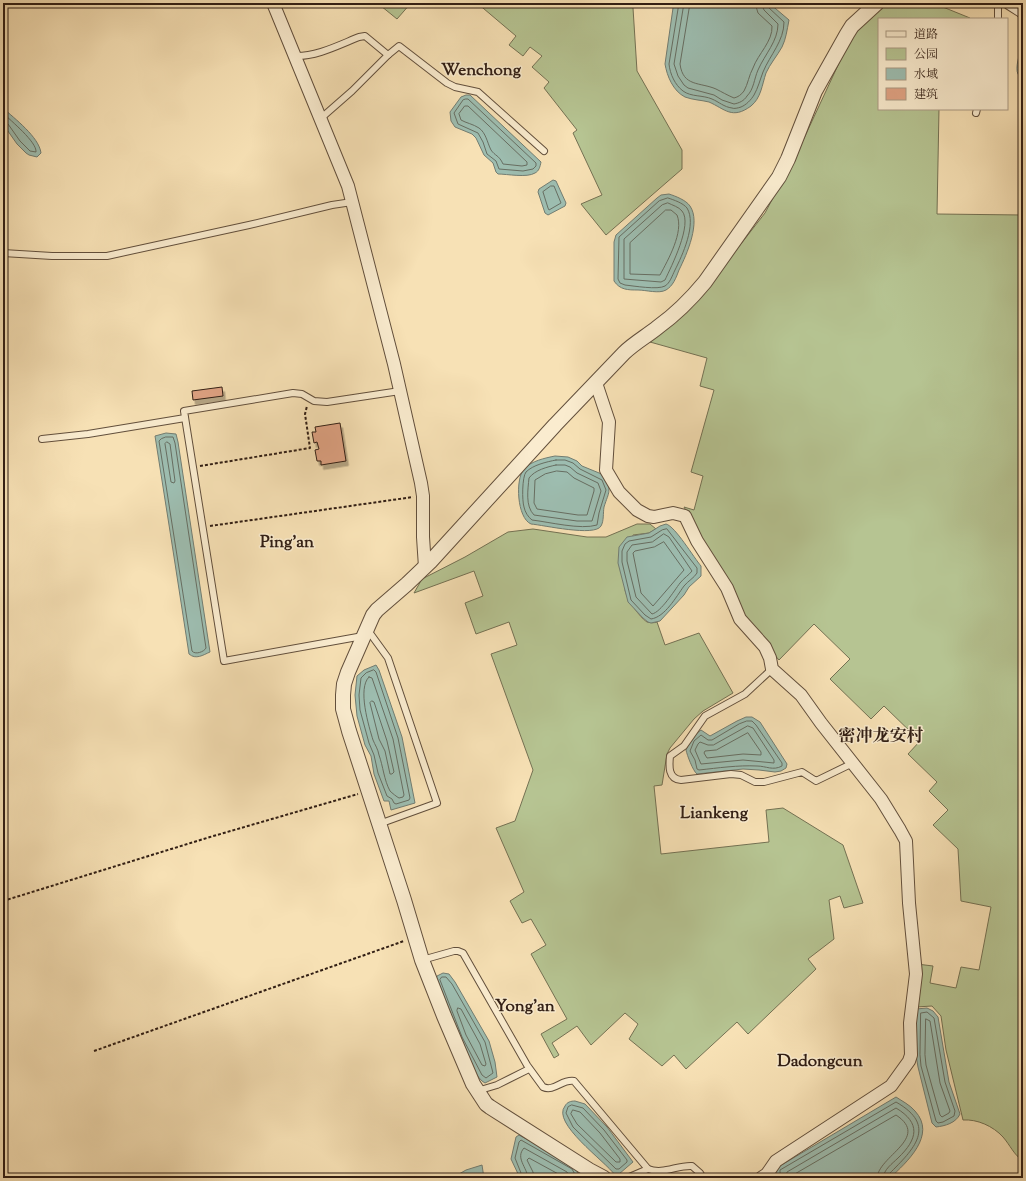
<svg xmlns="http://www.w3.org/2000/svg" width="1026" height="1181" viewBox="0 0 1026 1181" font-family="'Sorts Mill Goudy','Noto Serif SC',serif">
<style>
.green{fill:#b6c492;stroke:#747153}
.water{fill:#9dbdb0;stroke:#727d72}
.lines{fill:none;stroke-linecap:round;stroke-linejoin:round}
.shore{stroke:#676e62;stroke-width:1}
.building{fill:#e0a384;stroke:#311e14;filter:url(#shadow)}
.service-casing{stroke:#624f3c;stroke-width:8}
.minor-casing{stroke:#624f3c;stroke-width:14}
.tertiary-casing{stroke:#624f3c;stroke-width:16}
.path{stroke:#311e14;stroke-width:2;stroke-dasharray:3 2;stroke-linecap:butt}
.service{stroke:#faeccf;stroke-width:6}
.minor{stroke:#faeccf;stroke-width:12}
.tertiary{stroke:#faeccf;stroke-width:14}
.labels{text-anchor:middle;dominant-baseline:central;stroke-width:3;stroke-linejoin:round;paint-order:stroke}
.quarter-label{font-size:17px;font-weight:bold;fill:#311e14;stroke:#faeccf}
</style>
<defs>
<filter id="shadow"><feDropShadow dx="2.5" dy="4.5" stdDeviation="0" flood-color="#0004"/></filter>
</defs>
<rect width="100%" height="100%" fill="#f7e1b5"/>
<filter id="stains"><feTurbulence type="fractalNoise" baseFrequency=".005" numOctaves="4"/><feColorMatrix values="0 0 0 0 .2 0 0 0 0 .09 0 0 0 0 .02 0 0 0 .5 -.17"/></filter>
<radialGradient id="worn" r=".72"><stop offset=".6" stop-color="#630" stop-opacity="0"/><stop offset="1" stop-color="#630" stop-opacity=".3"/></radialGradient>
<g class="green">
<polygon points="384,3 411,3 397,19 381,6"/>
<polygon points="477,3 630,3 633,8 637,71 682,150 682,169 606,235 581,204 602,195 573,133 577,130 544,88 549,82 532,67 542,56 530,47 523,56 509,45 516,36"/>
<path d="M883,3H933L970,18V19H879V109H939L937,214L1023,215V1161C1014,1155 1010,1145 1003,1137C993,1126 977,1119 963,1120L946,1050L941,1016L932,1006L916,1007L917,964L933,966L930,983L956,988L961,967L979,970L991,907L961,901L958,849L933,825L948,810L929,791L937,782L908,754L920,741L884,706L871,719L830,679L850,659L814,624L779,660L746,622L684,507L694,510L703,476L691,472L714,390L700,386L707,358L650,342L691,308L765,213L799,149L846,48L856,31Z"/>
<path d="M637,524H650L656,529L649,533L633,535L625,590C626,598 640,618 647,622C651,623 654,623 657,622L665,645L699,633L733,693L703,711L694,719L670,748L667,754L662,785L654,786L661,854L769,842L766,810L783,808L843,845L863,903L844,908L840,896L829,900L834,939L808,959L816,969L748,1034L737,1022L686,1069L674,1055L662,1066L629,1039L638,1024L625,1013L591,1045L577,1026L552,1043L559,1055L554,1058L541,1034L567,1019L531,954L546,945L531,919L522,923L510,901L524,892L496,828L515,821L533,770L491,654L517,645L509,622L476,634L465,603L483,596L474,571L414,593L422,579L465,557L508,532L533,529L587,537H606Z"/>
</g>
<g class="water">
<path d="M676,3H769L789,20C787,30 786,39 782,47C777,56 770,64 766,73C762,85 761,98 751,106C732,120 725,109 709,102C701,100 693,100 685,97C673,91 667,76 665,64L673,8Z"/>
<path d="M1023,48V79C1022,78 1019,76 1018,74C1015,69 1019,52 1023,48Z"/>
<path d="M466,95H470L541,162C540,167 539,171 535,173C527,178 507,174 498,174L496,172L493,163L484,155L476,138L472,134L455,127L451,121L450,112L461,97Z"/>
<path d="M3,108C15,119 39,137 41,153L37,157L29,155L26,153L17,144L3,124Z"/>
<polygon points="553,180 556,181 566,203 565,206 548,215 545,213 538,192 539,189"/>
<path d="M669,194C675,196 686,200 690,206C701,222 687,254 679,270C676,278 673,286 666,290C659,294 646,290 638,290C628,290 620,290 614,281V242L616,235L657,198L661,195Z"/>
<path d="M166,433L176,434L178,442L210,652C203,655 196,660 189,654L172,544L155,436Z"/>
<path d="M555,456L568,457L577,461L582,466L604,475C612,492 609,491 604,507C603,513 604,521 601,526C595,537 543,525 531,524C517,518 515,479 524,469C531,461 545,458 555,456Z"/>
<path d="M666,524C675,526 694,558 701,566V576L689,587L684,595L660,621L651,623L648,622L643,618L628,602L618,563L619,547L627,537L649,533L660,526Z"/>
<polygon points="376,665 379,670 402,737 415,803 391,810 389,801 384,801 374,774 371,756 365,745 357,716 355,695 357,676 364,670"/>
<path d="M746,717H752L760,722L787,764L786,768L781,771L775,772L759,770L743,769L697,774C693,771 687,755 686,750L691,738L701,730L710,736L737,721Z"/>
<path d="M443,973L449,974L455,982L489,1041L495,1062L497,1077L485,1083C470,1077 443,998 436,980L437,976Z"/>
<path d="M927,1008L933,1011L938,1017L949,1082L960,1114C956,1123 945,1126 936,1127L932,1123L918,1067L916,1055V1009Z"/>
<path d="M896,1097C902,1101 910,1105 915,1111C937,1135 907,1162 890,1178H778L773,1170Z"/>
<path d="M575,1101L585,1104L607,1127L633,1162L619,1174L615,1175C605,1161 551,1123 565,1106C567,1102 571,1101 575,1101Z"/>
<polygon points="519,1135 576,1166 578,1174 583,1178 520,1178 511,1159 516,1137"/>
<polygon points="482,1165 484,1178 452,1178 466,1170"/>
</g>
<g class="lines">
<g class="shore">
<path d="M679,3L669,64C670,74 675,85 683,91C691,97 703,95 712,99C719,102 724,107 732,108C734,109 738,108 741,107C746,105 751,100 754,95C758,88 760,80 763,72C770,55 784,41 784,22L768,7L767,3"/>
<path d="M684,3L674,64L678,76L684,85L688,88L714,95L722,100L734,104C739,103 744,101 747,96C754,89 754,79 758,70C765,54 778,41 778,24L764,10L761,3"/>
<path d="M690,3L680,64C683,87 700,82 716,89C722,92 727,95 734,98C738,97 741,95 744,91C748,84 749,75 753,68C758,54 773,41 772,26L758,13L755,3"/>
<polygon points="466,99 468,99 536,163 536,166 533,169 523,171 499,169 496,161 487,154 483,142 478,133 458,124 454,113 463,100"/>
<path d="M465,106H468L527,162V165L522,166L503,164C499,155 495,156 491,150C487,142 486,133 479,128C473,124 466,123 461,120L459,114Z"/>
<path d="M3,113C11,121 37,142 36,152L30,151L20,141L8,124L3,122"/>
<polygon points="551,186 554,186 561,203 549,210 548,208 543,192"/>
<path d="M668,198C674,200 683,203 687,208C697,224 682,256 675,270C672,276 670,283 665,286C658,290 634,286 625,285L620,283L618,279L619,237L659,201Z"/>
<path d="M668,203C672,205 679,207 682,211C693,224 671,267 665,280L661,282L624,279V239L662,205Z"/>
<path d="M666,210H671L677,215C684,232 668,260 660,275L630,274V243Z"/>
<path d="M166,437H173L175,443L206,648C204,652 195,655 192,651L159,441L161,439Z"/>
<polygon points="167,442 170,444 175,481 174,483 171,482 165,444"/>
<path d="M556,460H565L573,463L580,469L602,480L606,490L599,513L597,525C581,530 549,522 532,520C528,517 525,512 524,507C522,501 522,477 526,472C533,465 546,462 556,460Z"/>
<path d="M556,465H565L570,467L577,473L598,483L601,491L592,521H577L534,515C525,506 528,489 529,478C535,470 547,467 556,465Z"/>
<polygon points="557,471 567,472 574,478 594,488 594,491 587,515 578,515 537,509 534,503 535,480 545,474"/>
<path d="M667,529L697,568V573C694,578 688,581 684,586C676,597 665,617 651,619L645,615L631,600L622,562V551L625,544L629,541L651,537L662,530Z"/>
<path d="M664,534L669,537L692,571C689,575 684,578 680,583C674,591 661,612 652,614L636,597L627,561V552L632,545L652,542Z"/>
<polygon points="664,542 684,570 653,606 641,593 633,553 635,551 654,547"/>
<polygon points="374,670 376,672 398,738 410,798 409,800 396,804 394,803 392,799 387,796 378,773 374,755 369,743 360,710 359,695 361,678 366,673"/>
<path d="M369,677L372,678L393,739L404,795L403,797L399,798C397,797 392,793 390,791C384,780 383,766 379,755C378,749 375,745 373,740C369,727 357,688 369,677Z"/>
<polygon points="372,701 374,702 387,741 394,772 392,774 390,774 385,751 379,739 370,703"/>
<path d="M747,721H752L756,725L782,763V766C773,771 766,766 757,766C738,765 718,768 699,770L697,769L695,760L690,751L694,741L701,735L708,740H712L739,724Z"/>
<polygon points="748,726 753,728 774,760 774,763 743,760 701,764 695,750 698,744 700,742 708,745 713,745"/>
<polygon points="748,733 761,752 761,755 743,754 707,758 704,753 705,751 716,750"/>
<polygon points="442,977 446,977 452,984 485,1042 493,1073 486,1078 482,1075 462,1037 440,980"/>
<polygon points="458,1008 461,1009 480,1044 486,1064 485,1066 482,1065 466,1035 457,1011"/>
<polygon points="921,1013 927,1012 934,1018 945,1082 955,1111 954,1116 943,1122 938,1123 936,1121 921,1066 920,1055"/>
<polygon points="926,1019 930,1021 940,1083 950,1111 949,1113 942,1117 940,1115 926,1065 925,1055"/>
<polygon points="572,1105 583,1108 604,1130 627,1160 627,1162 619,1169 616,1169 573,1127 566,1113 568,1107"/>
<polygon points="573,1110 580,1112 600,1133 620,1159 620,1162 616,1162 577,1124 571,1114"/>
<polyline points="523,1178 515,1158 519,1142 521,1140 572,1169 577,1178"/>
<path d="M528,1178C527,1167 515,1158 524,1148L567,1172L570,1178"/>
<polyline points="534,1178 533,1172 527,1160 529,1158 562,1176 563,1178"/>
<path d="M781,1178L780,1172V1170L896,1102C938,1126 914,1149 889,1174L888,1178"/>
<path d="M786,1178L787,1172L896,1108C921,1123 918,1139 898,1158C892,1164 884,1169 883,1178"/>
<path d="M792,1178L793,1175L896,1115C931,1138 878,1156 877,1178"/>
</g>
</g>
<g class="building">
<polygon points="222,387 223,396 193,400 192,391"/>
<polygon points="340,423 346,461 321,465 321,461 317,461 315,450 319,449 317,442 314,443 312,432 316,432 315,427"/>
</g>
<g class="lines">
<g class="service-casing">
<g id="service">
<polyline points="998,19 998,3"/>
<path d="M294,56C316,57 339,45 359,37L365,36L388,55L399,46L447,83L455,87L478,92L544,151"/>
<polyline points="976,113 977,109"/>
<polyline points="320,119 352,91 388,55"/>
<polyline points="3,253 52,256 107,256 249,225 332,205 352,202"/>
<polyline points="42,439 88,434 185,418"/>
<polyline points="367,629 388,658 437,803 379,824"/>
<polyline points="363,636 224,661 184,411 293,393 302,394 314,401 327,402 400,391"/>
<path d="M772,669L745,694L705,716L684,746L670,756C669,766 668,779 681,780L731,774L741,775L755,782H764L802,772L816,781L853,763"/>
<path d="M422,960L454,951H458L463,953L527,1065L543,1087C554,1092 562,1079 574,1081L648,1169C663,1175 677,1165 692,1166L700,1173L703,1178"/>
<polyline points="477,1091 497,1085 529,1069"/>
<polyline points="627,1178 648,1169"/>
</g>
</g>
<g class="minor-casing">
<g id="minor">
<polyline points="273,3 348,186 394,364 421,483 423,496 423,537 425,567"/>
<polyline points="1009,3 1023,12"/>
<polyline points="596,383 609,422 606,470 619,492 637,510 648,516 654,517 673,513 685,516 697,541 727,588 740,619 765,647 770,658 772,669 801,695 821,723 881,799 900,830 906,841 909,903 916,974 910,1023 911,1055 909,1061 891,1086 776,1161 767,1174 761,1178"/>
</g>
</g>
<g class="tertiary-casing">
<path id="tertiary" d="M604,1178L589,1170L490,1107L486,1104L473,1084L444,1016L422,960L404,900L349,731L343,709V695L344,684L348,672L373,615L377,610L407,584L430,562L555,425L624,353C634,343 647,336 658,327C676,314 691,299 705,282L779,177L788,159L815,91L847,34L852,26L877,3"/>
</g>
<g class="path">
<polyline points="200,466 310,448 305,414 307,406"/>
<polyline points="210,526 413,497"/>
<polyline points="3,901 210,837 358,794"/>
<polyline points="94,1051 404,941"/>
</g>
<use href="#service" class="service"/>
<use href="#minor" class="minor"/>
<use href="#tertiary" class="tertiary"/>
</g>
<g class="labels">
<g class="quarter-label">
<text x="481" y="71">Wenchong</text>
<text x="287" y="543">Ping'an</text>
<text x="881" y="737">密冲龙安村</text>
<text x="714" y="814">Liankeng</text>
<text x="525" y="1007">Yong'an</text>
<text x="820" y="1062">Dadongcun</text>
</g>
</g>
<rect width="1026" height="1181" fill="none" stroke="#f7e1b5" stroke-width="16"/>
<rect x="4" y="4" width="1018" height="1173" fill="none" stroke="#311e14" stroke-width="2"/>
<rect x="8" y="8" width="1010" height="1165" fill="none" stroke="#311e14"/>
<rect x="878" y="18" width="130" height="92" fill="#faeccf" stroke="#aa9a84"/>
<rect x="886" y="31" width="20" height="6" fill="#faeccf" stroke="#aa9a84"/>
<text x="914" y="38" font-size="12" fill="#311e14">道路</text>
<rect x="886" y="48" width="20" height="12" fill="#b6c492" stroke="#aa9a84"/>
<text x="914" y="58" font-size="12" fill="#311e14">公园</text>
<rect x="886" y="68" width="20" height="12" fill="#9dbdb0" stroke="#aa9a84"/>
<text x="914" y="78" font-size="12" fill="#311e14">水域</text>
<rect x="886" y="88" width="20" height="12" fill="#e0a384" stroke="#aa9a84"/>
<text x="914" y="98" font-size="12" fill="#311e14">建筑</text>
<rect width="100%" height="100%" filter="url(#stains)"/>
<rect width="100%" height="100%" fill="url(#worn)"/>
</svg>
